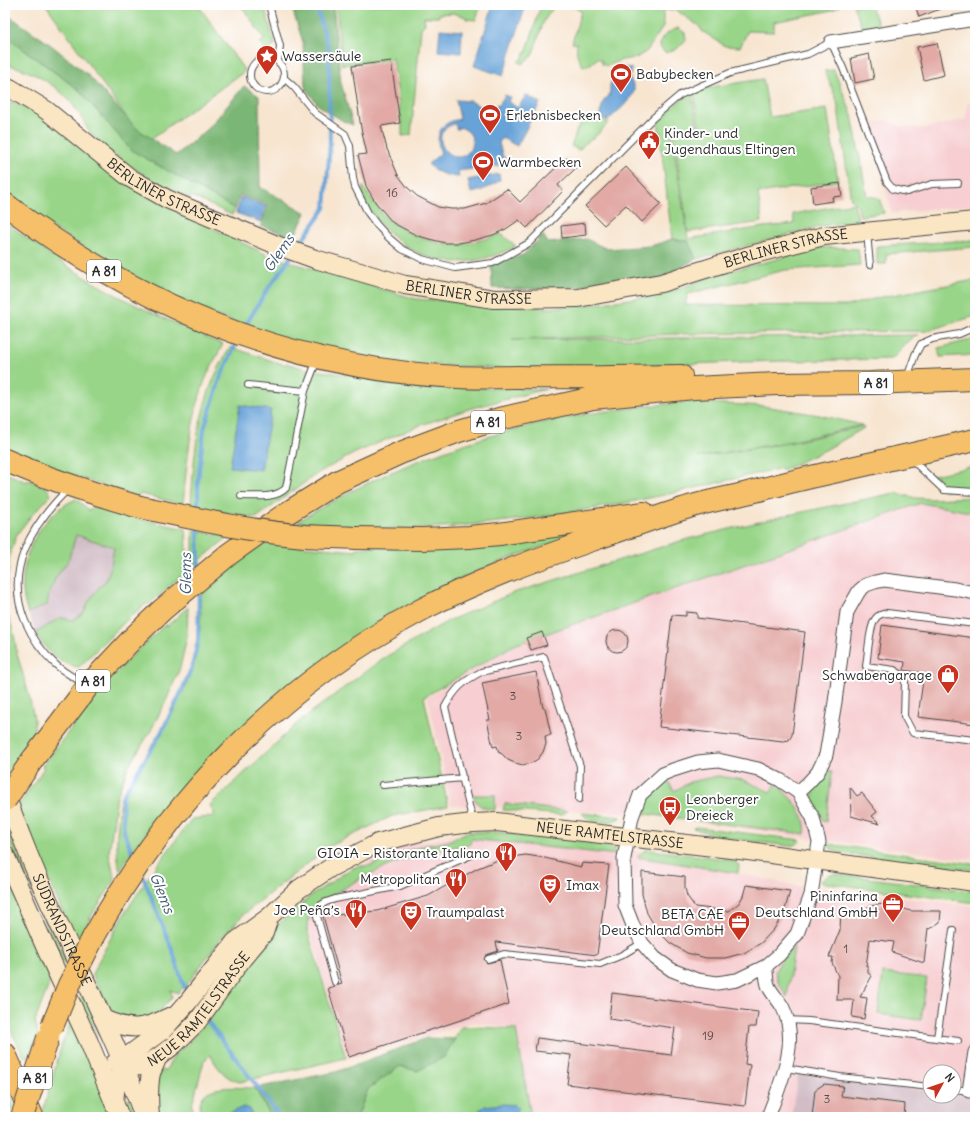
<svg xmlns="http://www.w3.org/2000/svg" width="980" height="1122" font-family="Delius,sans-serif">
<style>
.built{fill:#f7cfd2}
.industrial{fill:#d2bdc6}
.green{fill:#99d589;stroke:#62805a}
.forest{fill:#7ab675;stroke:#527050}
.water{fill:#68a3d8;stroke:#4a6782;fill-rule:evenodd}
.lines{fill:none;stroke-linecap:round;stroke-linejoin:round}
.stream{stroke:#68a3d8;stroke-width:4}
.building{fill:#e2a9a5}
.lane-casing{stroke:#4a4744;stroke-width:8}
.street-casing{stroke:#4a4744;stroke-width:15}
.secondary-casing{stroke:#4a4744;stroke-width:20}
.highway-casing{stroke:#4a4744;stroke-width:24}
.lane{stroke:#fff;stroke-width:6}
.street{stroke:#fff;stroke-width:13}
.secondary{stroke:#fbe6c4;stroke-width:18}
.highway{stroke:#f6c06b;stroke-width:22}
.highway-bridge-casing{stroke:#4a4744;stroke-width:24;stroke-linecap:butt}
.highway-bridge{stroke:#f6c06b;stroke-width:22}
.labels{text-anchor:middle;stroke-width:4;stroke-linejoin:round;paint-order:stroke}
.number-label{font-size:12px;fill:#594a4a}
.shield{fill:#fff;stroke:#6b6b6b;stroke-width:1}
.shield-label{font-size:13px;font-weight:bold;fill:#2b2b2b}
.poi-label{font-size:14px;fill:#2b2b2b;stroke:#fff;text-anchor:start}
.street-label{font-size:14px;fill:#2b2b2b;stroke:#fff}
.water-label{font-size:15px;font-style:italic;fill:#435b70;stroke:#fff}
</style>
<rect width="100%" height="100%" fill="#fff"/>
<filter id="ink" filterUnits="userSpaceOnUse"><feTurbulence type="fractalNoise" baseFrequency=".025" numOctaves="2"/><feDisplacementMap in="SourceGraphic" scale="8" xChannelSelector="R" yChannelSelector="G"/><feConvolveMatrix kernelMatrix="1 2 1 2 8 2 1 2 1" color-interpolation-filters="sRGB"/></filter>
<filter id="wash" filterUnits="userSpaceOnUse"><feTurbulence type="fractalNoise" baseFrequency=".012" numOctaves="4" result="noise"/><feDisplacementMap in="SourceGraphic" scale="16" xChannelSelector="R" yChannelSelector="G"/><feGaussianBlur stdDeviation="0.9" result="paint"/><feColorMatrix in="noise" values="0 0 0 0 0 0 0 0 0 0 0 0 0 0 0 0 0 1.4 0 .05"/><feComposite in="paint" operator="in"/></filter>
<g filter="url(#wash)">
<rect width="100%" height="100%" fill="#f7e5d0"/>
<path class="built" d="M975,101v104l-83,8 -24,-89 19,-4 15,7 24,1 40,-9 1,-16z
M921,503l54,10v347l-161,-21 -169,-25 -194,-9 -23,-108 86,-52z
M477,832l137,14 183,40 178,20v191l-21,-3v-22h-24v19l-132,-17 -7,43h-264l-4,-12 -7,-76 -42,-7 -126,37 -45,-152 40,-31 56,-30z"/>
<path class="industrial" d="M76,535l38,12 -3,19 -5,15 -5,4 -12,16 -5,11 -11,8 -13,-2 -24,15 -8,-20 19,-8 2,-11 7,-17 12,-16z
M798,1074l132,17v5h24v-2l21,3v20h-184z"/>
<path class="green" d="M46,5h152l47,66 -100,72z
M241,5h23l11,40 -9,7 -6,-9 4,-4z
M336,5h145l-5,15 -10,-1v-2l-13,-4 -14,1v3h-15l1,7 -4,4 -10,107 -9,1v-11l-9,-66 -51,6z
M541,5h14l-11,16 -12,35 -10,8 -3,-1v-3h3l2,-7h2z
M569,5h273l-9,5 -59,12v10l-26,-1 -8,16 -15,-1 -23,-15 -3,-5 -23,-16h-13v17l-16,24 -11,7 -14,2 -15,6 -5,-2v-3l-4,-3 -10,8h-5c-6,-8 -7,-13 -6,-23h-5l9,-32z
M853,5h18l8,21 -17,2z
M678,28l7,5 1,7 -9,9 -12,4 -5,-6c0,-12 9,-15 18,-19z
M5,36l74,54 52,60 104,59 -3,6 -39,-18 -4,1c-32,-16 -66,-33 -93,-59 -9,-8 -13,-20 -20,-30 -16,-23 -44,-39 -71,-45z
M834,70l18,45 15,81 12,2 5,15 -24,3 -3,-12 -6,-4 -14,-99 -12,-30z
M763,79l7,38 57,-8 11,72 -80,12 4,29 -74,10 -15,-101h-2l17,108 76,-12 30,-3 -1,-10 61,-11 4,17 -36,6 -126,33 -8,-18 -16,-2 -14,-119 25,-22 9,-2 5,29 -9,3 11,-2 -5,-32 11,-6z
M5,99l26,10 140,99 98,48 147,43 133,9 39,-3 77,-11 50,-19 109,-28 34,2 2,16 -75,5 -97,24 -3,11 162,1 34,-9 94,-17v36l-48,15 -248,3 -167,6 406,-5 -8,5 -18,19 -152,3 -209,8 -148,-8 -63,-11 -106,-36 -78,-34 -131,-84z
M598,118l11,4 -13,14 -10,7 -7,7 -8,-4c10,-22 1,-21 27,-28z
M363,186c19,30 28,42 62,53 9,3 18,6 27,6 16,0 33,-6 49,-11l15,12c-54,28 -104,19 -141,-30 -7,-8 -15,-19 -12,-30z
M5,222c28,21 56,41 86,59 36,21 75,39 113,54v2l19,7c-6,12 -13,24 -18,36 -15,40 -18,82 -22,124l-43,-10 -2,3 -105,-35 1,-3 -29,-12z
M975,240v7l-89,7v10h-9v-18z
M975,339v16l-35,2 -2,-9z
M230,347l55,18 1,-2 20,6 102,14 66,5 72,1 -74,19 -54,18 -63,27 -37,20 -62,45 -65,-12c2,-40 5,-80 19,-118 5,-14 13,-28 20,-41z
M687,402l76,4 56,9 43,10 -69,16 -95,16 96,-15 69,-16 1,2 -37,21 -44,21 -1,-2c-52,11 -104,25 -157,35 -88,16 -178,28 -268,26v-2l-60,-5c84,-52 176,-87 273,-105 39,-7 78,-11 117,-15z
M975,466v26l-31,-2 -15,-14z
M5,473l22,9 1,-2 19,8 4,7 -19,20 -15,19 -7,20 -4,37 1,21 7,22 3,20 12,41 5,24v15l-27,40 -2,-7z
M895,493l21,5 15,1 44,-2v16l-54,-10 -407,142 -90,52 24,109 -56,10 -62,30 -60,47 -27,22 -24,26 -31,42 -10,10 -8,-3 3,7 -11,11 1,2 -10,6 -21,3 -19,-5 -6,-8 -15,-32c13,-25 26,-51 42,-75 18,-28 38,-54 58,-80l23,-3 -5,-11 91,-85 81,-61 66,-38 65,-28 171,-53 104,-25z
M76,499l14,12 5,-7 39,11v3l52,11 2,41 -39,34h-3l-13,10 -54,53c-22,-3 -32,-16 -43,-34l24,-15 13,2 11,-8 5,-11 12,-16 5,-4 5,-15 3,-19 -38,-12 -8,26 -12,16 -7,17 -2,11 -19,8c-16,-42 7,-96 48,-114z
M602,526l-98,34 -31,13 -33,15 -57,32 -160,126 -53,57 -37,47 -8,-20 -2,-33 39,-64 24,-47 8,-24 5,-21 2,-27 -1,-18 29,-25v-2l32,-24 3,-2 92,8v-3z
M193,530l35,7 -35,29z
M188,607l-1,30 -7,31 -14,33 -16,31 -22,35 -11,29 -8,57 6,27 -22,33 -17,31 -58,-137 26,-39 -2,-1 1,-2c24,-31 48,-63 74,-93 15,-17 32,-32 48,-47l2,1z
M829,770l3,2 -6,50h-2l-12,-24 2,-8z
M718,776l26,4 26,12 6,-8c15,14 32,29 29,50l-160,-20 1,-10 7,-11 15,-12 6,10 16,-9z
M473,795h22v15c-12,-1 -18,-4 -22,-15z
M121,797l2,35 8,21 -11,18c-6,-25 -2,-49 1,-74z
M505,803l3,1 59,7 -5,4 -59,-5z
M582,813l39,4c-7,6 -23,6 -32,3 -3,-2 -5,-5 -7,-7z
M6,825l23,56 38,82 -2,3 -60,-133z
M696,827l105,13 -4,4 -8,2 -70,-9 -26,-9z
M467,832h26l109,11 13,6 3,6 -147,-16 -1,6c-50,5 -98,24 -140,52 -5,3 -14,7 -17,12 -4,5 -5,14 -6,20l39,129 -106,24c-15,-3 -22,-14 -30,-27l-6,6 -12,44 2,12h-35c-3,-16 -4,-32 2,-47l4,1 10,-16 8,-8h2l20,-24 62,-88 17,-16 28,-24 37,-25 9,-4h12l16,-8 33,-11 30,-6z
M827,844l148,20v6l-136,-17 -8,-4z
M645,850h6l75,9 9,3 4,3 -1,8 -101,-16z
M5,871l46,108 -16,42 3,13 -10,23 -4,-1 -19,-36z
M837,874l134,17 4,1v11l-155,-21 9,-7z
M794,947l-7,50 -9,-15 -3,-11 8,-13z
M883,973l44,5 -6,42 -43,-6z
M84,992l17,43h-3l-18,-34z
M72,1019l44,98h-75l21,-73z
M461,1027h15l40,2 15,88h-174l11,-28 32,-23 17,5 27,-14z
M5,1088l8,17 -3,12h-5z
M255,1088l16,29h-70c-9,-36 31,-29 54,-29z
M130,1099l6,18h-8l-5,-15z"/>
<path class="forest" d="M291,5h42l8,78 12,42 -10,-4 -25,-16 -13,-18 -2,-45z
M5,13l46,32 38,31 47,52 40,27 32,-26 36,-43 15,10 1,91 46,26 -12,24 -33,-11 7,-21 -28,-10 -5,14 -104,-59 -52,-60 -74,-54z
M543,235l5,8 38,-4 21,10 44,-3 21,-7 16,2 8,18 -37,20 -76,8 -67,2 -24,-1 -1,-23 32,-10z
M427,1038l28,1 -11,18 -27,14 -17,-5 -32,23 -11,28h-86l-16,-29 81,-16z"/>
<path class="water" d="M493,5h33l-23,71 -29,-10z
M440,29l22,2 -1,22 -23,-2z
M625,67l7,2 -3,9c2,3 4,6 5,9 2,10 -18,26 -26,33l-9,-3 5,-17 5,-4 1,-6v-5l2,-5 10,-4z
M505,95l5,2 -2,5 10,6 8,-13 14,8 -23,43 -15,-8 -3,5 4,14 3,2 -4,6 -44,6 1,6c-13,-1 -22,-4 -31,-13l13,-11c-5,-11 -4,-26 9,-31 3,-2 7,-2 10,-3l-4,-19 14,1 13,7 16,-3zM454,124l2,1v4h3v-2c9,2 17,11 12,21 -15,27 -49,-14 -17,-24z
M499,174l1,6c-9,7 -18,11 -29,13l-3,-13z
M241,197l25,9 -5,16 -25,-9z
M240,405l31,5 -10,60 -31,-3z
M502,1104l13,1 3,3 -2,7 -5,2h-30l-3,-6 7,-5z
M243,1107l7,2 3,8h-32z"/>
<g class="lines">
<path class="stream" d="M297,248l28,-40 5,-64 -1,-94 -13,-45
M244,328l21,-35 27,-38
M198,513v-32l6,-52 16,-50 18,-40
M198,526l1,43
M135,859l-11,-27 -2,-35 39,-64 17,-34 14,-32 6,-26 1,-53
M142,874l31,78 10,32 6,10
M205,1018l57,75 17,24"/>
</g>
<g id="blocks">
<path class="building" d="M915,5h33v1l-29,11z
M937,43l7,32 -20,5 -7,-33z
M869,54l5,25 -19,4 -4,-25z
M391,61l9,62 -19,3 6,23 11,26 10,13 9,8 21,11 13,2h14l21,-6 21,-14 13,13 46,-44 10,10 -18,17 5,6 -36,37 -8,-8 -13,9 -13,6 -18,5 -16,3h-14l-27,-7 -25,-13 -17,-20 -10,-17 -8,-31 9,-1 -6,-26 -9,-62z
M626,167l35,37 -19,18 -16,-17 -22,20 -19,-19z
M840,183l2,13 -10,1 1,4 -20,3 -2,-17z
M585,223l1,12 -24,3 -1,-12z
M686,612l11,1v5l108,14 -13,103 -3,5 -6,1 -124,-14 13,-112 14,1z
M882,625l93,13v86l-57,-7 6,-44 -20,-3 1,-8 -27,-4z
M606 641a11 11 0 1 1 22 0a11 11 0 1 1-22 0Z
M542,632l5,13 -16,5 -5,-12z
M536,672l7,36h2l6,27 -6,1 1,8 -3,8 -5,7 -7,4 -8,2 -8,-2 -7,-3 -7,-7h-2l-2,-7 -4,1 -6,-27h3l-8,-37z
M850,787l7,9 5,-3 15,19 -5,4 8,8 -29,-8z
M526,855l19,3 36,9 1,-4 27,2 -12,90 -101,-13 2,9 -12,4 -2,5 3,3 13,-3 9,44 -160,53 -21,-69 14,-4 -19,-68 54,-5 51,-15 50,-28 25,-10z
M642,872l43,5v11l2,8 8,11 34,4 10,-8 4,-7 3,-11 44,6 -6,22 -10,16 -13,14 -17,10 -19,5h-19l-19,-5 -17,-10 -13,-13 -10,-17 -5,-19z
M884,901l26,10h31l-1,11 -11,7 -1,-1 -4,35 -32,-11 2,-10 -24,-3 -4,27h2v7l4,3 -12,21 7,1 -3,21 -12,-2 2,-17h-17l1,-24 -6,-13 1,-6h-4l11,-27 1,-21 21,1 8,-4 13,-2z
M612,993l146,19 -2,15h-7l-4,37 5,1 -5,41 -178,-22 4,-29 -36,-4 2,-13 134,17 4,-27 -66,-9z
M824,1084l19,2 -2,10 64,8 -1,13h-92l3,-27z"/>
</g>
</g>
<g filter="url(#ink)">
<use href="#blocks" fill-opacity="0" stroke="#4a4744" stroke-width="1"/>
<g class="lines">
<g class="lane-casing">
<path id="lane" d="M269,5l11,41 -2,16
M250 75a17 17 0 1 1 34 0a17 17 0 1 1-34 0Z
M284,78l10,9 21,26 30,21 5,12 3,32 2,9 13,26 9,12 12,13 13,11 20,10 33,9 38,-5 36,-20 124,-125 27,-23 50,-22 78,-19 23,-12 12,26 44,114 6,7 14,3 25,-8 26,-1
M867,233l3,32
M907,378l8,-23 6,-11 11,-5 27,-5 16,-7
M248,385l57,6
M911,459l33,31 31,2
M67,490c-36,36 -63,80 -42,131 7,16 17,31 30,43 8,8 20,14 30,20
M241,496c14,0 35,3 45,-8l19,-97 12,-31
M975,624l-88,-11c-5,1 -8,1 -11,5 -7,8 -8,37 -10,48l28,4 8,5 3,7 -1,34 9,17 62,7
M383,785l80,-7
M473,822l-28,-115c10,-18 17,-25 36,-35l63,-15 36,109 -1,33
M488,959l16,-5 96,10 22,-9 20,-12
M335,982l-18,-66v-7l4,-4 5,-3 9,-3 65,-13 71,-31
M787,1020l22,1 149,20
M937,1038l16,-108
M786,1068l54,9 90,10
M954,1089l15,2"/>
</g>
<g class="street-casing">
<path id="street" d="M831,42l144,-23
M718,760l40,9 22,11 18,12 15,26 6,24 -8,53 -14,39 -18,21 -13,11 -29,14 -20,3 -20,-3 -25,-10 -17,-12 -13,-15 -10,-20 -7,-18 -1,-47 8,-41 8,-22 23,-21 10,-4 25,-8z
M798,792l10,-9 10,-11 8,-17 9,-53 12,-90 12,-21 7,-6 9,-3 9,-2 71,9 20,4
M766,966c0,6 0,13 2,19 3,8 11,15 15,23 17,35 -3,76 -15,109
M969,1091l6,-39"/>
</g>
<g class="secondary-casing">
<g id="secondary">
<path id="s1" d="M5,86l5,2 36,22 84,68 37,21 112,47 36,13 90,26 89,14 84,-1 83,-15 86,-27 77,-20 151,-15"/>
<path id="s2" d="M5,791c37,113 99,215 139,326"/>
<path d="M5,855l42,96 42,91 31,75"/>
<path d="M103,1019c28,12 39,11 66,-2"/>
<path id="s3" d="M115,1063l14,4 13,-1 15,-8 18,-14 22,-22 46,-64 21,-25 4,-12"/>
<path id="s4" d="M114,1103l2,-21 13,-27 34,-25 25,-28 47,-60 34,-25 30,-28 31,-21 48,-25 61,-16 34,-4 24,-1 251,29 227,31"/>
<path d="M150,1117c-1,-14 -2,-30 1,-44 2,-5 5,-10 6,-15"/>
</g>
</g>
<g class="highway-casing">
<path id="highway" d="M5,204c133,102 285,165 453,173 20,1 41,0 61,0 54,1 108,0 162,-1
M5,460c42,19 87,33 131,46
M357,538l65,1 47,-2 30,-3 145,-21
M33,759l55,-73 46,-49 28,-27 67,-56 58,-41 50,-31 63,-29 59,-22 40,-12 94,-21 101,-10 83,-4 93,-1 105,-4
M93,938c76,-138 189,-254 328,-328 55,-29 113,-50 171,-70 33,-11 67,-24 100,-34 22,-6 45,-10 67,-16 21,-5 41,-11 61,-15 52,-12 104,-23 155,-35
M5,1054l27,62"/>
</g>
<use href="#lane" class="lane"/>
<use href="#street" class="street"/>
<use href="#secondary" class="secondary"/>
<use href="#highway" class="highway"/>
<g class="highway-bridge-casing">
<path id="highway-bridge" d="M136,506c56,12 112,25 169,30 17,1 34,1 52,2
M5,800l28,-41
M52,1027l17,-42 24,-47
M22,1117l26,-79"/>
</g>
<use href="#highway-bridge" class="highway-bridge"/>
</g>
</g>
<defs>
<g id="sight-pin" transform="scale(1.15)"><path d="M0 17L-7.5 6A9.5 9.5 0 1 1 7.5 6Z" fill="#c8321e" stroke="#fff"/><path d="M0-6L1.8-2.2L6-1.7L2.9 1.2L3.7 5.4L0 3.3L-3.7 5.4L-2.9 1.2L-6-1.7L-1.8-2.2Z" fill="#fff"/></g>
<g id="stadium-pin" transform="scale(1.15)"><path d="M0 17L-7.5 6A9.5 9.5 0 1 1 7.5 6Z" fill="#c8321e" stroke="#fff"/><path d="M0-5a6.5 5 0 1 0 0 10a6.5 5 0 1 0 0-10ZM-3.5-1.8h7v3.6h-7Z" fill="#fff"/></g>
<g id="civic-pin" transform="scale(1.15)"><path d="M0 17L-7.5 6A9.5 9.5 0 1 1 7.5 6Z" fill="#c8321e" stroke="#fff"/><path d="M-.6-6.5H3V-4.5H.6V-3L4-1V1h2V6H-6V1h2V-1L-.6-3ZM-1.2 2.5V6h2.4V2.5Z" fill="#fff"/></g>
<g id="shop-pin" transform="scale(1.15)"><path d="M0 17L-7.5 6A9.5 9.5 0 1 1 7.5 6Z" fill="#c8321e" stroke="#fff"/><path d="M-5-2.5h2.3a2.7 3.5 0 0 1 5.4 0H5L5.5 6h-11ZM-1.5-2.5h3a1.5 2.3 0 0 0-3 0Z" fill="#fff"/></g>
<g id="bus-pin" transform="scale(1.15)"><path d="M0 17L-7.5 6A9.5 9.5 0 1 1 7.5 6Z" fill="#c8321e" stroke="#fff"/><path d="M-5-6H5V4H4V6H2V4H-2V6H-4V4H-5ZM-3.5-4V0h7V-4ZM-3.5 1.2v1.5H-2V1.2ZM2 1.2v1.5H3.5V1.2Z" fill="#fff"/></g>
<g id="restaurant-pin" transform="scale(1.15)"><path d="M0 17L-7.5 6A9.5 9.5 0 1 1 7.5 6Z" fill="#c8321e" stroke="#fff"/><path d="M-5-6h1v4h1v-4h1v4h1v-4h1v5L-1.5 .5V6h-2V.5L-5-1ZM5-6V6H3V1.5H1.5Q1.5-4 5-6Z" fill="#fff"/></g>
<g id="theatre-pin" transform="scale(1.15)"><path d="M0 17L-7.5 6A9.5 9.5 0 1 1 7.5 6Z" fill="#c8321e" stroke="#fff"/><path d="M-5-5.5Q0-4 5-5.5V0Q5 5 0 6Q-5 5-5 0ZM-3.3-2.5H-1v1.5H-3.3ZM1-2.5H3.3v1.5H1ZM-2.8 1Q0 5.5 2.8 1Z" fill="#fff"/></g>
<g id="office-pin" transform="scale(1.15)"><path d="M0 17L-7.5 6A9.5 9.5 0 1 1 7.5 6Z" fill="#c8321e" stroke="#fff"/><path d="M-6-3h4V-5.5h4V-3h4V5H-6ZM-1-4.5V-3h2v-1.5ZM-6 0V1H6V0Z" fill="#fff"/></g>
</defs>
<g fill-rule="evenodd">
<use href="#sight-pin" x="267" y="56"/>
<use href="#stadium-pin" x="621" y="74"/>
<use href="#stadium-pin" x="490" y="115"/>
<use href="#civic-pin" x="649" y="141"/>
<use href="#stadium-pin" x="483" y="162"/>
<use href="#shop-pin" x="948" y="675"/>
<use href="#bus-pin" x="670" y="807"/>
<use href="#restaurant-pin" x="506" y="853"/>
<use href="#restaurant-pin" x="456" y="879"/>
<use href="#theatre-pin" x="550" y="885"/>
<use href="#office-pin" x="893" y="904"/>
<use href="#restaurant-pin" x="356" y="910"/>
<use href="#theatre-pin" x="411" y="912"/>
<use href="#office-pin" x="739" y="922"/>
</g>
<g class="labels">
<g class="number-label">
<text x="392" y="197">16</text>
<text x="513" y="700">3</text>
<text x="519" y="740">3</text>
<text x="846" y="953">1</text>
<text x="708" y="1040">19</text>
<text x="827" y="1103">3</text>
</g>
<g class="shield">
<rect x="87" y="260" width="34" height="22" rx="3"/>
<rect x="859" y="372" width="34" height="22" rx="3"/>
<rect x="471" y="411" width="34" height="22" rx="3"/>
<rect x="76" y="670" width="34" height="22" rx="3"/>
<rect x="18" y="1067" width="34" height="22" rx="3"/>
</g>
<g class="shield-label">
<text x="104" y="276">A 81</text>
<text x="876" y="388">A 81</text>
<text x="488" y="427">A 81</text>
<text x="93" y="686">A 81</text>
<text x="35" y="1083">A 81</text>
</g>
<g class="poi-label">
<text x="282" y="61">Wassersäule</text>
<text x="636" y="79">Babybecken</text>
<text x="506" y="120">Erlebnisbecken</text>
<text x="664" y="138">Kinder- und<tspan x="664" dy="16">Jugendhaus Eltingen</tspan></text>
<text x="498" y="167">Warmbecken</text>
<text x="932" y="680" text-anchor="end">Schwabengarage</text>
<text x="686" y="804">Leonberger<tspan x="686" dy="16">Dreieck</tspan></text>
<text x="490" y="858" text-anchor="end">GIOIA – Ristorante Italiano</text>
<text x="440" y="884" text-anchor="end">Metropolitan</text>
<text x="566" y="890">Imax</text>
<text x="878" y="901" text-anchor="end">Pininfarina<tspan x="878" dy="16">Deutschland GmbH</tspan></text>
<text x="340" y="915" text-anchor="end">Joe Peña’s</text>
<text x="426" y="917">Traumpalast</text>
<text x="724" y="919" text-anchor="end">BETA CAE<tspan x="724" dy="16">Deutschland GmbH</tspan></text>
</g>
<g class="street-label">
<text dy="5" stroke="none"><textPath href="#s1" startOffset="192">BERLINER STRASSE</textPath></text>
<text dy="5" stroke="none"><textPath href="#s1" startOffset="840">BERLINER STRASSE</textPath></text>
<text dy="5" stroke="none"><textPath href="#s1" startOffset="516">BERLINER STRASSE</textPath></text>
<text dy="5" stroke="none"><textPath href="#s4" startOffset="617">NEUE RAMTELSTRASSE</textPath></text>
<text dy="5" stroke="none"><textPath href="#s2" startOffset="150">SÜDRANDSTRASSE</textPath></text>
<text dy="5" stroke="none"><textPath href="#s3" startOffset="109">NEUE RAMTELSTRASSE</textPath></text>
</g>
<g class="water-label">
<text transform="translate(279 253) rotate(-55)" y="5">Glems</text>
<text transform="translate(186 574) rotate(-90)" y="5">Glems</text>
<text transform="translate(162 893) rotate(68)" y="5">Glems</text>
</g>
</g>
<rect width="980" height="1122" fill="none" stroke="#fff" stroke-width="20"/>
<g transform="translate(942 1084) rotate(50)"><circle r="19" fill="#ffffff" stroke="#aaaaaa"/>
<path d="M0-3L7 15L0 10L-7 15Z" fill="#c8321e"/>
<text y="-6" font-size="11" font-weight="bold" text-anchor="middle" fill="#2b2b2b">N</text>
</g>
</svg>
